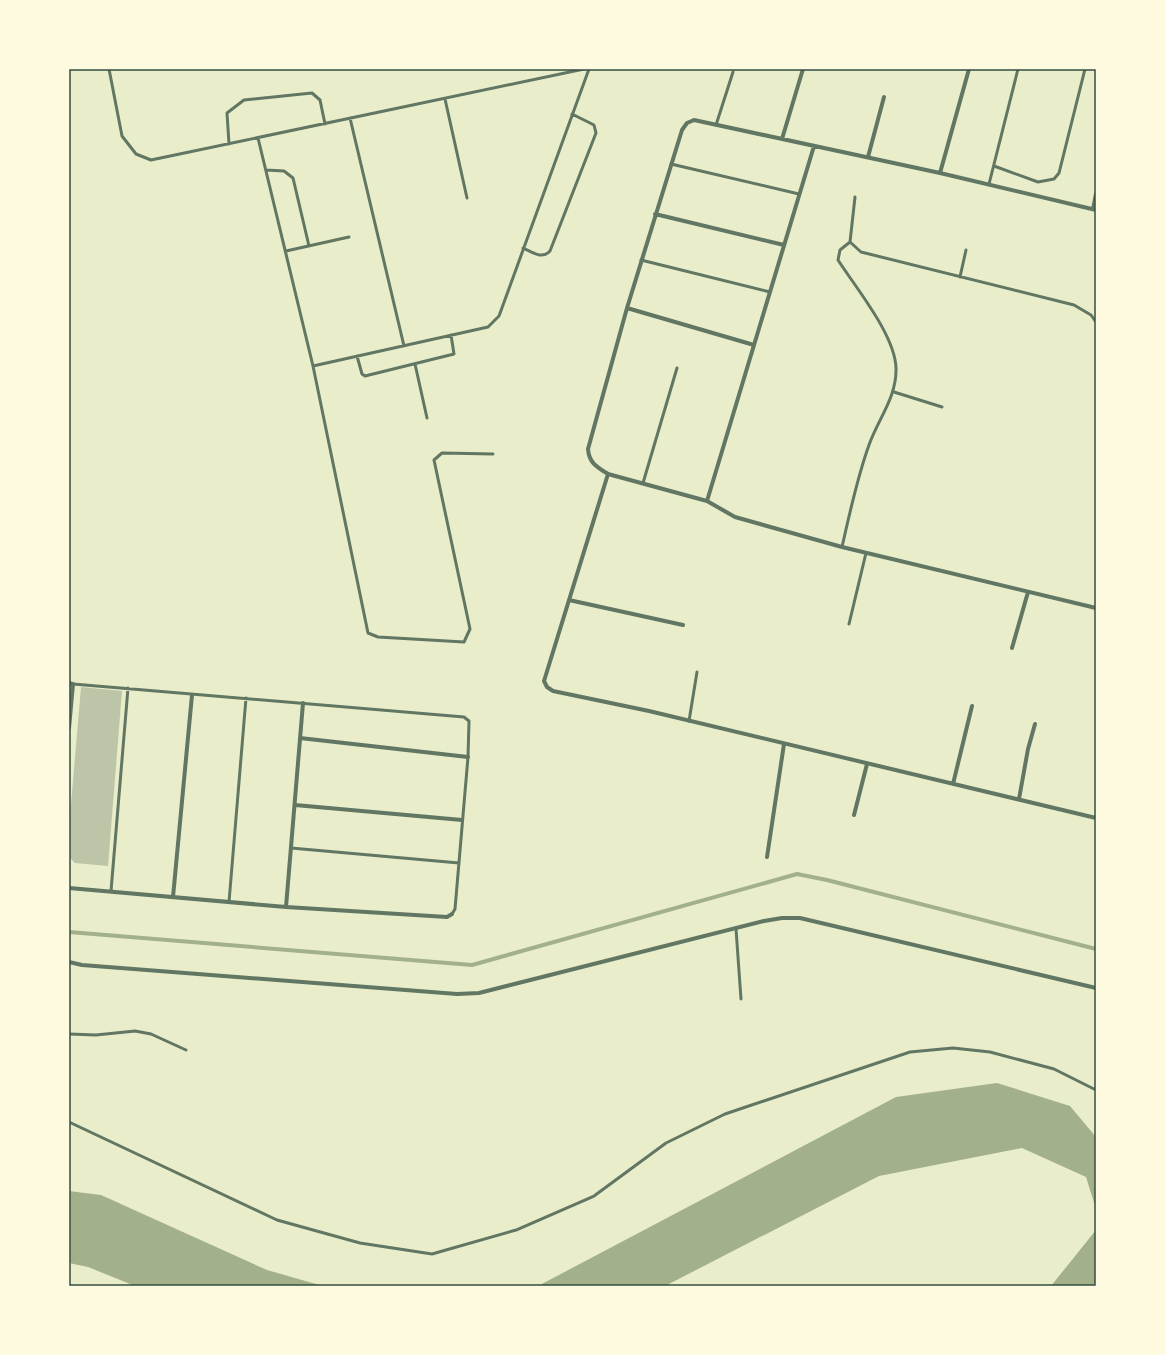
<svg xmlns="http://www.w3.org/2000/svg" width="1165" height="1355" font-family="Barlow,sans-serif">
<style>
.water{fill:#a3b18a}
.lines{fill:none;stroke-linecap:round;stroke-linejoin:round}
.stream{stroke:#a3b18a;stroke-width:4}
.building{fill:#bcc5a7}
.service{stroke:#617663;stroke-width:3}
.minor{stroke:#617663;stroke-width:4}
.neatline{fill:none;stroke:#344e41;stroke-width:1.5}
</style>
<rect width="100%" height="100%" fill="#e9edc9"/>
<path class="water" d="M997,1083l73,23 26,31v72l-10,-32 -64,-29 -143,28 -214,110h-127l358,-189z
M69,1191l32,4 166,75 56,16h-188l-47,-19 -19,-4z
M1096,1230v56h-45z"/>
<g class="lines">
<path class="stream" d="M69,932l403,33 325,-91 30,6 269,69"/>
</g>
<path class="building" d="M81,687l41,4 -14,175 -33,-3 -6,-6v-29z"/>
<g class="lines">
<path class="service" d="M109,69l13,67 14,18 15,6 433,-91
M445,99l22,99
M350,118l54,228
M716,125l17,-53
M258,138l55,228 175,-39 11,-11 90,-247
M229,144l-2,-31 17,-13 68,-7 8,7 5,24
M671,164l128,30
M994,166l44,16 16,-3 5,-6 26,-104
M266,170l18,1 9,7 16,68
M989,184l29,-115
M855,197l-5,45 11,10 213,53 17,10 5,7
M523,248c9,4 19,12 27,3l46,-118 -2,-8 -22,-11
M286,251l63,-14
M641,260l129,32
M960,277l6,-27
M357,356l5,18 3,2 89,-22 -3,-19
M415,364l12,54
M313,366l55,267 10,4 86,5 6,-13 -36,-169 8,-7 51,1
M894,392l48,15
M643,483l34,-115
M842,547c8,-35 15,-69 27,-102 9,-26 28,-48 27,-77 -1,-33 -40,-80 -58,-108l2,-10 10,-8
M849,624l17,-71
M73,684l391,33 5,4 -1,36 -13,152 -3,5
M689,721l8,-49
M291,848l168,15
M111,891l17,-203
M229,902l17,-204
M736,929l5,70
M69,1034l27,1 39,-4 16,3 35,16
M69,1122l208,98 83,23 72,11 84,-24 78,-34 72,-53 59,-29 185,-62 43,-4 37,4 64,17 42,21"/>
<path class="minor" d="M782,139l21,-70
M868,157l16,-60
M940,173l29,-104
M1093,209l3,-15
M1096,210l-156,-37 -246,-53 -7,3 -5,7 -55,178 -39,141c1,14 9,18 20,25l99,27 28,16 107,30 254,61
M655,214l129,31
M627,308l127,37
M608,474l-64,207 3,6 6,4 96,20 447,107
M707,501l107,-355
M569,600l114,25
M1012,648l16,-56
M69,683l4,1 -4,44
M300,738l168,19
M953,784l19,-78
M1019,799l9,-50 7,-25
M295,805l167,15
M854,815l13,-51
M767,857l17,-113
M69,888l217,19 161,10 5,-3
M173,897l19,-202
M286,907l17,-204
M69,962l13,3 375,29 22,-1 285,-72 18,-3h18l296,70"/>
</g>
<rect width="1165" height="1355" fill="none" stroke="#fefae0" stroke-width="140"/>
<rect x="70" y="70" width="1025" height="1215" class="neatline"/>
</svg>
